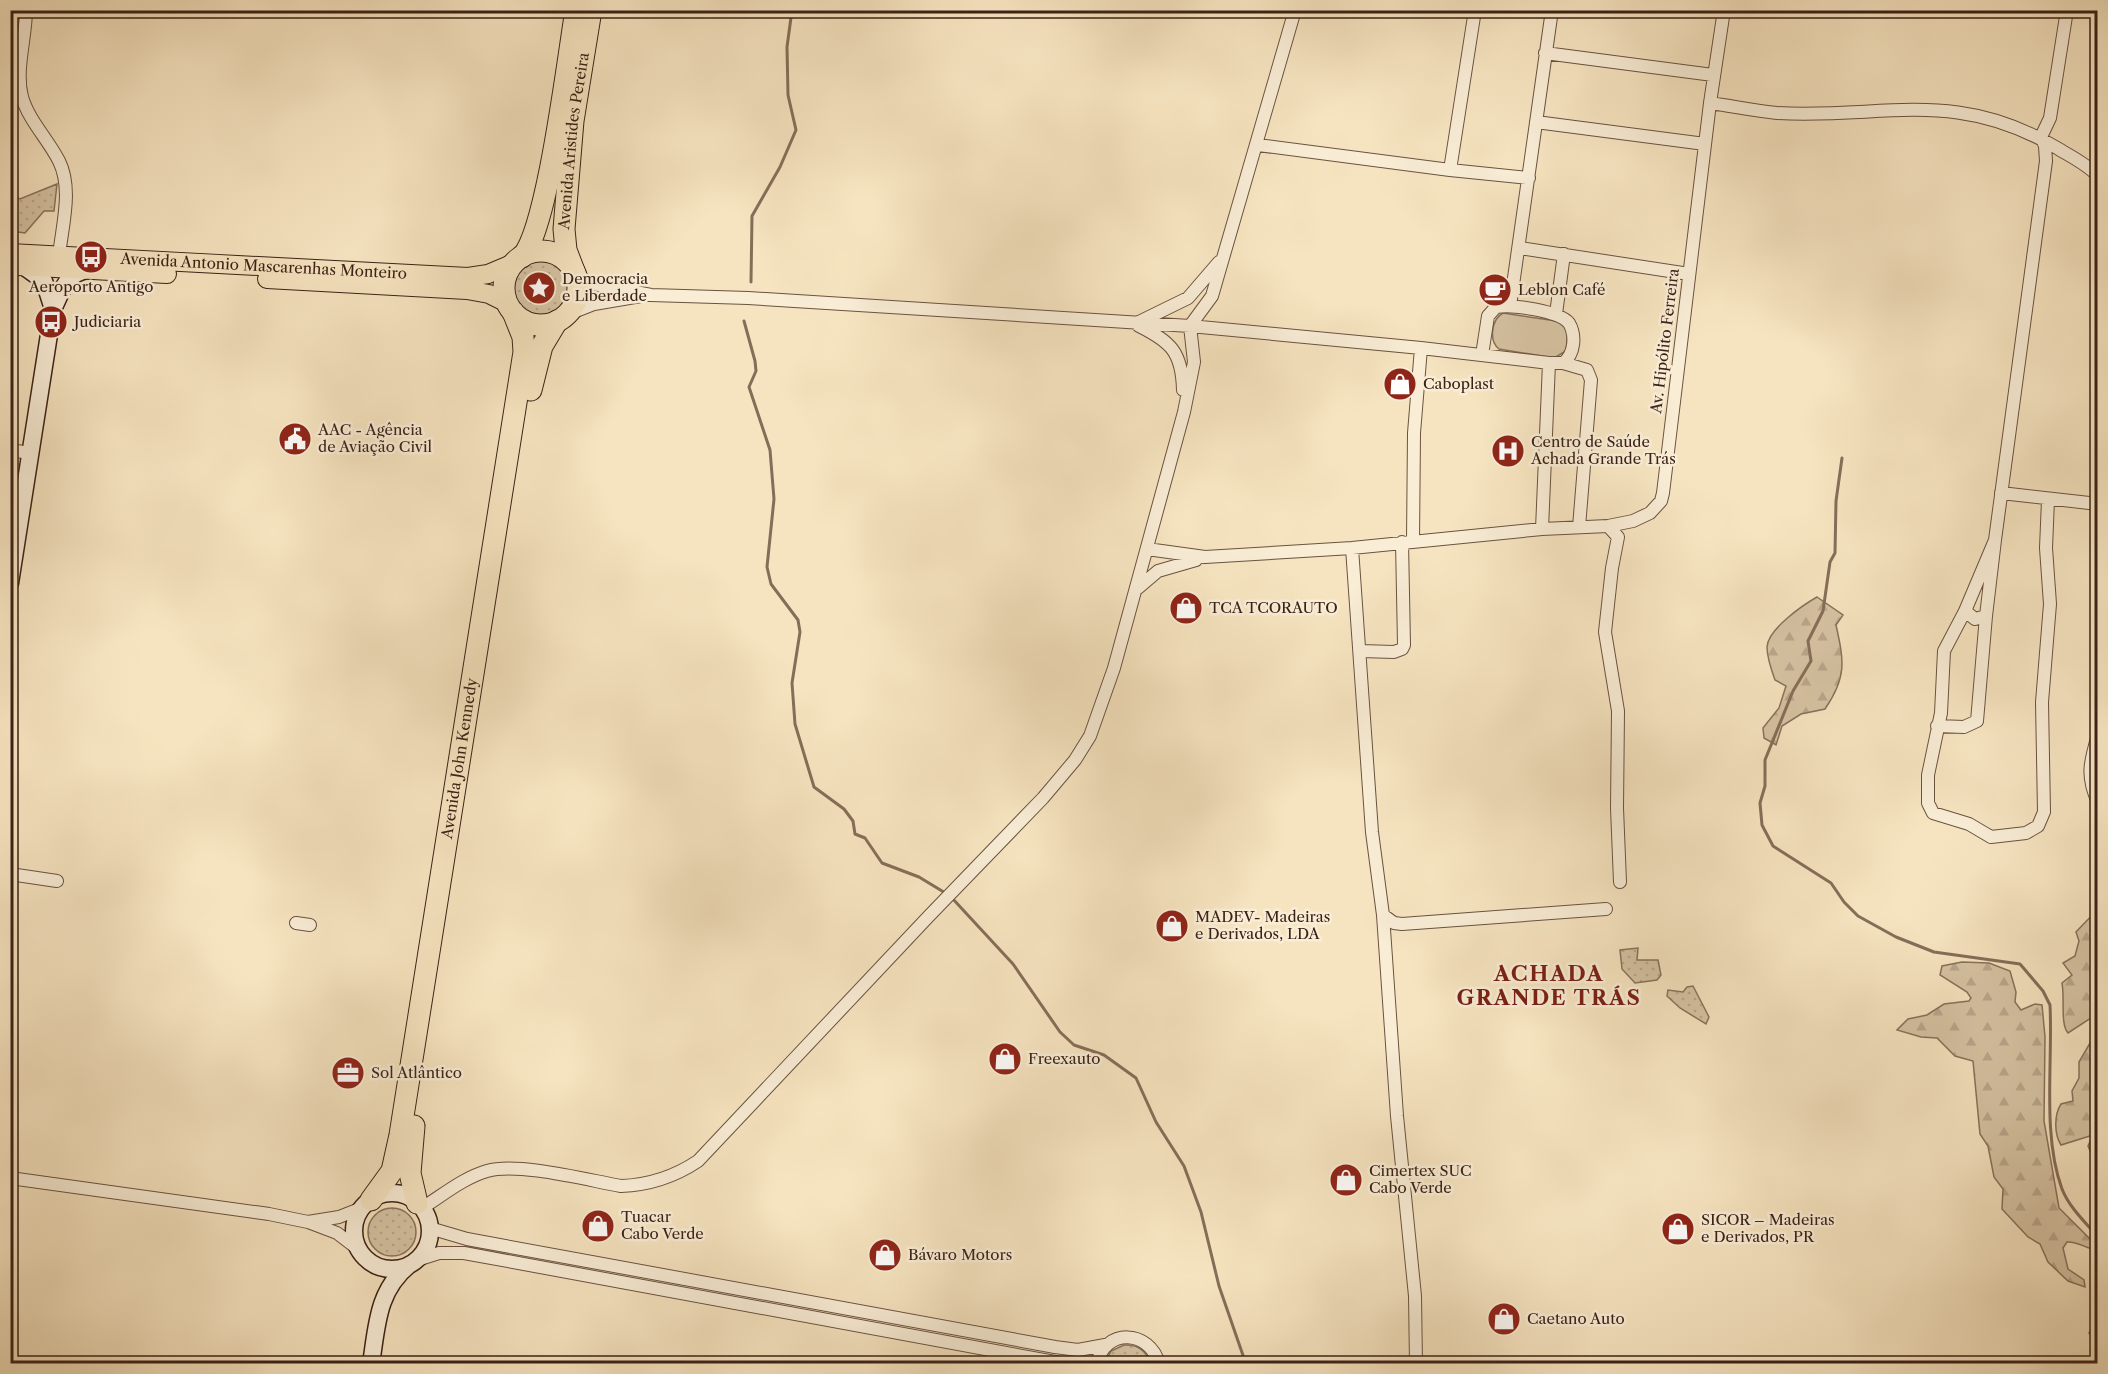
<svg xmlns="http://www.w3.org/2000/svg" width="2108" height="1374" font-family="'Libre Caslon Text',serif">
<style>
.grass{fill:url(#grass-dots);stroke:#88725c;stroke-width:1.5}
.forest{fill:url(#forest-firs);stroke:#88725c;stroke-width:1.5}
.green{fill:#d6c3a3;stroke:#88725c;stroke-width:1.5}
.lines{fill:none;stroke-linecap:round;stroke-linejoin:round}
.stream{stroke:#856e59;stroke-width:3}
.street-casing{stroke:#6a5240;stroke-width:14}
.secondary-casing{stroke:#3b2116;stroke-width:19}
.primary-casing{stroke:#3b2116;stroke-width:20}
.highway-casing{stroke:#3b2116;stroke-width:23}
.street{stroke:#f9edd6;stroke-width:12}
.secondary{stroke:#f9edd6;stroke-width:16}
.primary{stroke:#f6e4c0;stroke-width:18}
.highway{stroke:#f6e4c0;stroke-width:21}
.labels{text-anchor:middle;stroke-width:5;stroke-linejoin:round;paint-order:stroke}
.street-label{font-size:15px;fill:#3b2116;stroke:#f9edd6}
.poi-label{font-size:15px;fill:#3b2116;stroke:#f9edd6;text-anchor:start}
.district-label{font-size:21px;font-weight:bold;letter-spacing:1.5px;fill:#7a1f14;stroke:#f9edd6}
</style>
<defs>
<pattern id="grass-dots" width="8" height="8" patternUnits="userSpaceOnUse" patternTransform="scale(1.5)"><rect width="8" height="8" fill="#d6c3a3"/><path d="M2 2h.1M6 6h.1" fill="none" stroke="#b9a78c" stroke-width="1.8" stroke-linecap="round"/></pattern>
<pattern id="forest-firs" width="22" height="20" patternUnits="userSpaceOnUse" patternTransform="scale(1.5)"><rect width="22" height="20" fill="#d6c3a3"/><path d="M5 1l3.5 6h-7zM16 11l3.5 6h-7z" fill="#b9a78c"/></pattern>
</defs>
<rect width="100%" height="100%" fill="#f6e4c0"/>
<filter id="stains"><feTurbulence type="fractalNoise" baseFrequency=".00333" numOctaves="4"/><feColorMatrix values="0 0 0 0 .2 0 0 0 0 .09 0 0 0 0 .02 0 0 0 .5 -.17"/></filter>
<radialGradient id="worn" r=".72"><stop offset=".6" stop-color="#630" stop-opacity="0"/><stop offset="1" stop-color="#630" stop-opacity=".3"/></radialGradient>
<path class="grass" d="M57,184l-3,27h-10l-19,22 -14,-2v-38l9,6z
M512 288a29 29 0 1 1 58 0a29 29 0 1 1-58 0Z
M1638,948l-1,12h21l3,15 -4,5 -22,3 -13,-14 -2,-19z
M1693,986l16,31 -3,7 -26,-16 -13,-12 1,-6 15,2 4,-5z
M368 1232a24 24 0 1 1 48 0a24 24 0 1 1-48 0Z
M1124,1345c14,-1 22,5 26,18h-45l6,-12z"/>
<path class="forest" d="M1817,597l26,18 -7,10c8,36 11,52 -11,84l-24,5 -19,12 -6,19 -12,-7 -1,-10 16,-20 7,-22 -11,-6c-4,-11 -8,-22 -8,-33 1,-18 36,-42 50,-50z
M2097,910v104l-29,19c-8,-9 -3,-35 -6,-50l10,-8 -9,-12 12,-7 4,-15 -3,-9z
M1962,962l27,1 21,8 6,21 -1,10 6,8 14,-6 7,1 3,32 -1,84 15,87 34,34 4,8c-11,-1 -19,-9 -30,-8l-4,6 5,21 16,11 1,7 -17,-6 -20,-19 -8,-18 -12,-7 -26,-28 1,-20 -9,-12 -6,-31 -8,-12 -7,-73 -18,-5 -18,-18 -16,-1 -24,-7 11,-11 19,-4 17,-11 25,-3 2,-3 -4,-6 -27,-17 2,-9z
M2097,1031l1,126 -5,1 -5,-12 5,-11 -32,10c-7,-11 -7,-30 0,-41l12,-3 -1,-10 7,-13v-16z
M2097,1319v31v-6l-8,-11z"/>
<path class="green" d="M1503,313l60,9 5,10 -2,19 -12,7 -55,-9c-11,-9 -7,-30 4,-36z"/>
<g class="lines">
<path class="stream" d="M751,282l1,-66 28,-49 16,-37 -8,-35 -1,-48 5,-37
M744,321l11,40 1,10 -7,16 21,63 4,49 -7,68 4,17 27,36 2,12 -8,51 3,41 19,63 30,22 9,12 2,13 10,4 17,25 37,14 28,17
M1842,458l-6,43 -1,52 -5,9 -7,49 -15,30 3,20 -18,30 -28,69v26l-5,17 2,22 11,21 58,37 13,19 14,14 38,21 38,15 86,12 23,27 7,14c3,57 -8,130 12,184 7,18 23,33 36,48
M952,898l61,66 47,68 14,13 30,10 32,23 20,44 28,44 17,46 18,74 27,78"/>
<g class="street-casing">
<path id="street" d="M26,10c0,28 -11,60 -4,87 7,24 26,42 37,64 14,28 3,65 0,95
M1475,10l-25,160 79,8
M1545,53l168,22
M1710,103c22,3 45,8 67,10 108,6 177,-26 280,35 13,8 30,16 41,28
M1536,122l169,22
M1258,145l192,25
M1520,248l169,26
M574,271l14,12 63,12 97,3 442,28 231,22
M1510,306l42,-296
M1556,314l8,-60
M566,315l28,-11 47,-8
M1139,322l49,-24 31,-36
M1139,326c32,16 43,26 44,64
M1482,355l6,-39 8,-9c16,-3 63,4 73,16 7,12 6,31 -6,40h-14
M1563,363l24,7 4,10 -12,147
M10,450l20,3
M2001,493l97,11
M1608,526l10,11 -6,31 -7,64 13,79 -1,97 3,74
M1995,540l-9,76 -11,3 -10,-8 30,-71 51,-379 -1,-15 -4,-9 9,-19 17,-108
M1413,541l1,-108 7,-85 128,15 -7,166
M1352,548l20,284 11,83 14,201 18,180 1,68
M1147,549l58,8 147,-9 190,-19 66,-3 25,-5 17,-8 11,-12 2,-8 47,-390 14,-93
M1138,588l20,-17 38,-11
M1965,611l-21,40 -3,62 -13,62v28l5,10 36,11 22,13 35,-4 12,-7 6,-14 -2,-110 8,-98 -4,-56 2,-48
M1361,651l33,1 8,-3 2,-4 -2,-103
M1937,726l27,1 13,-6 9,-105
M2098,735c-8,27 -12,41 0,67
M10,874l47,7
M1383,915l11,8 8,1 204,-15
M296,923l14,2
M10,1178l259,36 39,8
M422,1208c21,-13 41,-30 65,-37 31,-9 100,9 134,15 29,-1 53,-9 77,-25l230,-244 115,-119 32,-38 15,-24 24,-68 70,-256 10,-50 -4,-36 22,-30 83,-286
M427,1217l6,12 34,10 588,108 23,3 27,-5
M358,1249l-21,-16 -29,-11 31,-5 23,-9
M417,1260l22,-7h25l602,111
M1097,1364c7,-36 53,-35 62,0"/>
</g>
<g class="secondary-casing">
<path id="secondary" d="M23,266l21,15 9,28
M10,583l43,-274c10,-19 11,-34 34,-39
M354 1231a38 38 0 1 1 76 0a38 38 0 1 1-76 0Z
M371,1364c6,-38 6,-73 38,-99"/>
</g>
<g class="primary-casing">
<g id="primary">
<path id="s1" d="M10,253l458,24 20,-3 26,-11"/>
<path d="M18,266l149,8"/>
<path d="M267,279l200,11 22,4 18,9"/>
</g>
</g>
<g class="highway-casing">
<g id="highway">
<circle cx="541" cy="288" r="37"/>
<path d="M522,257c26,-29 46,-200 54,-247"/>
<path id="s2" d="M574,271l-8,-21 -2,-21 9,-108 18,-111"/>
<path d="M531,390l11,-44 15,-25"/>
<path d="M414,1126l-4,47 7,30"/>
<path id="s3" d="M371,1200l21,-29 8,-36 124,-783 -1,-15 -10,-25"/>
</g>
</g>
<use href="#street" class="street"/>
<use href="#secondary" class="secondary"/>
<use href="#primary" class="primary"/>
<use href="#highway" class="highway"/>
</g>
<defs>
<g id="bus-disc" transform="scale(1.725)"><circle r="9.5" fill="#8f2418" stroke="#f9edd6"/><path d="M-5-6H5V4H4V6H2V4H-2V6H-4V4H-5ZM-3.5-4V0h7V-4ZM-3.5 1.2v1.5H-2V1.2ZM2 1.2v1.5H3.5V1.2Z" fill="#fff"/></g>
<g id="sight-disc" transform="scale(1.725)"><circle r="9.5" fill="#8f2418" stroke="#f9edd6"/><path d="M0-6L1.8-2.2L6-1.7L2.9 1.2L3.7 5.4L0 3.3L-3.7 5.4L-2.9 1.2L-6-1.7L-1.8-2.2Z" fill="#fff"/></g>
<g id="cafe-disc" transform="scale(1.725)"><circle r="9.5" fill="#8f2418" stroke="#f9edd6"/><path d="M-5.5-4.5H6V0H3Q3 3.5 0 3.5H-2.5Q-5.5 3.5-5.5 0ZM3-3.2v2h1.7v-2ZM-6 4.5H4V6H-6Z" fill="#fff"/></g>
<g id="shop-disc" transform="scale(1.725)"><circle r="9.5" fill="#8f2418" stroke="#f9edd6"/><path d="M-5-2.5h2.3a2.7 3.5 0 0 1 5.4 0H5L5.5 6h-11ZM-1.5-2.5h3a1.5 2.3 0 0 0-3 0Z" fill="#fff"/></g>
<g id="civic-disc" transform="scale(1.725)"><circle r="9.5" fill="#8f2418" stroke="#f9edd6"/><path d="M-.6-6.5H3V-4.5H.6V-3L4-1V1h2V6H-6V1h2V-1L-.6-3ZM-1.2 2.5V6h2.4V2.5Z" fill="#fff"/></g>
<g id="hospital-disc" transform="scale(1.725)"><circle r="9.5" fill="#8f2418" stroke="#f9edd6"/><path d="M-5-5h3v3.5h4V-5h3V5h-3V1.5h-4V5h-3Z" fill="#fff"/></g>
<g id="office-disc" transform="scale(1.725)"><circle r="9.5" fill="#8f2418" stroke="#f9edd6"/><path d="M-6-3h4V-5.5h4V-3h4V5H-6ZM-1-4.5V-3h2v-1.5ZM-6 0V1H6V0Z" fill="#fff"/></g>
</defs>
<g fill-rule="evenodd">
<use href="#bus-disc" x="91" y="257"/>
<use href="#sight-disc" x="539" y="288"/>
<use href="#cafe-disc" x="1495" y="290"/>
<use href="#bus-disc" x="51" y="322"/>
<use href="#shop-disc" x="1400" y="384"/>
<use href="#civic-disc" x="295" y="439"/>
<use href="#hospital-disc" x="1508" y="451"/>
<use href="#shop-disc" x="1186" y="608"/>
<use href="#shop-disc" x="1172" y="926"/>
<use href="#shop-disc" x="1005" y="1059"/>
<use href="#office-disc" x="348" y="1073"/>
<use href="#shop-disc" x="1346" y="1180"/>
<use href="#shop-disc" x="598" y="1226"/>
<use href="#shop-disc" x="1678" y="1229"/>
<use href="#shop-disc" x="885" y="1255"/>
<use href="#shop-disc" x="1504" y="1319"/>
</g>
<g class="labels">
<g class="street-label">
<text dy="5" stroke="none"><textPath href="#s2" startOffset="132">Avenida Aristides Pereira</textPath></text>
<text dy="5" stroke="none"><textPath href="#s1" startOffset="254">Avenida Antonio Mascarenhas Monteiro</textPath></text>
<text transform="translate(1665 341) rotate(-83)" y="5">Av. Hipólito Ferreira</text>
<text dy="5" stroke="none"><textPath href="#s3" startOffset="454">Avenida John Kennedy</textPath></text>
</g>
<g class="poi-label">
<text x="562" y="284">Democracia<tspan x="562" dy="17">e Liberdade</tspan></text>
<text x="91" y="292" text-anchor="middle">Aeroporto Antigo</text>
<text x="1518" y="295">Leblon Café</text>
<text x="74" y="327">Judiciaria</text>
<text x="1423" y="389">Caboplast</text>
<text x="318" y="435">AAC - Agência<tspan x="318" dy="17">de Aviação Civil</tspan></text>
<text x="1531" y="447">Centro de Saúde<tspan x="1531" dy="17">Achada Grande Trás</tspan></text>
<text x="1209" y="613">TCA TCORAUTO</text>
<text x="1195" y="922">MADEV- Madeiras<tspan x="1195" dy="17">e Derivados, LDA</tspan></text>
<text x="1028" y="1064">Freexauto</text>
<text x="371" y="1078">Sol Atlântico</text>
<text x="1369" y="1176">Cimertex SUC<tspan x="1369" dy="17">Cabo Verde</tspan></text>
<text x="621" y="1222">Tuacar<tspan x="621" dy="17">Cabo Verde</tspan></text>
<text x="1701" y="1225">SICOR – Madeiras<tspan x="1701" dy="17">e Derivados, PR</tspan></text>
<text x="908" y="1260">Bávaro Motors</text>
<text x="1527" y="1324">Caetano Auto</text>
</g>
<g class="district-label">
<text x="1549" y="981">ACHADA<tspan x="1549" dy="24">GRANDE TRÁS</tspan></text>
</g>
</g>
<rect width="2108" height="1374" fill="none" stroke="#f6e4c0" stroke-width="36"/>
<rect x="12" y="12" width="2084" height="1350" fill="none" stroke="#3b2116" stroke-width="3"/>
<rect x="18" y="18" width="2072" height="1338" fill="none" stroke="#3b2116" stroke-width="1.5"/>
<rect width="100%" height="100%" filter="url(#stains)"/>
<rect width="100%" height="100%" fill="url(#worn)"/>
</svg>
